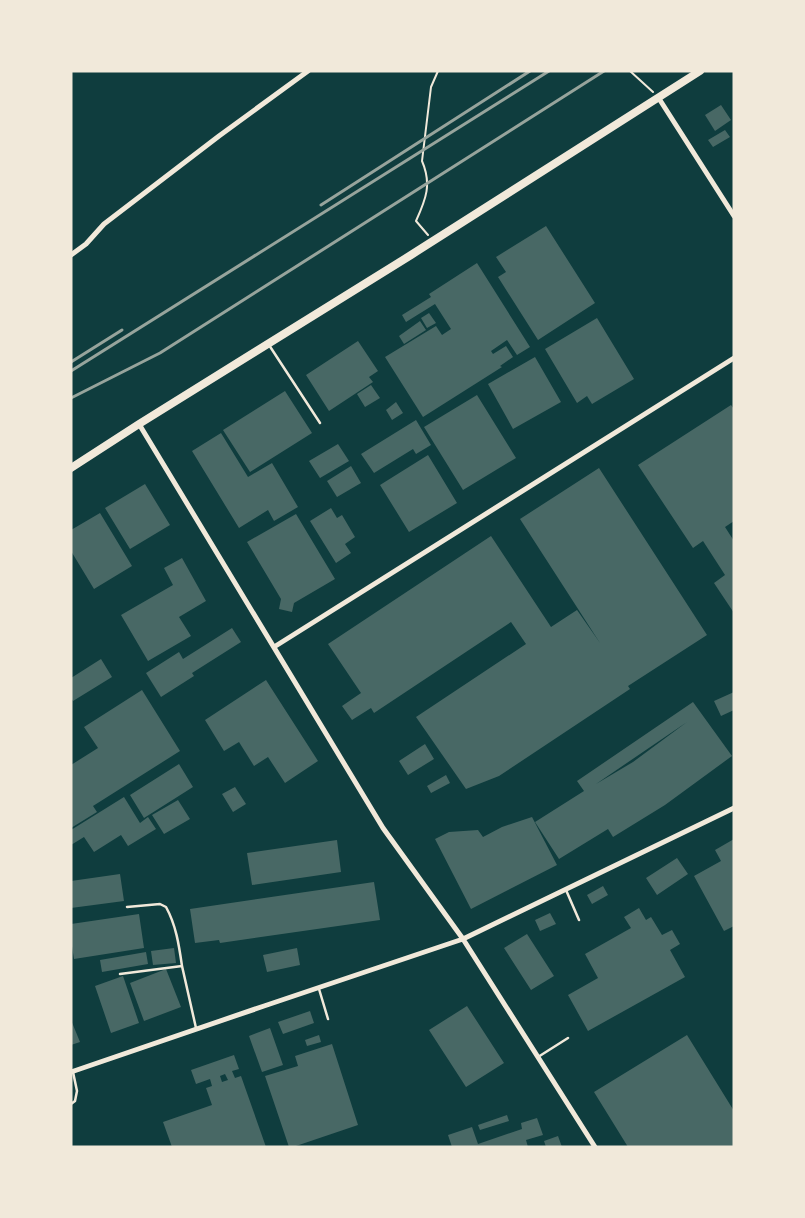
<svg xmlns="http://www.w3.org/2000/svg" width="805" height="1218" font-family="'Asap Condensed',sans-serif">
<style>
.building{fill:#486865;fill-rule:evenodd}
.lines{fill:none;stroke-linecap:round;stroke-linejoin:round}
.path{stroke:#f1e9da;stroke-width:2}
.service{stroke:#f1e9da;stroke-width:2.5}
.minor{stroke:#f1e9da;stroke-width:5}
.secondary{stroke:#f1e9da;stroke-width:8}
.rail{stroke:#97a49c;stroke-width:3}
</style>
<rect width="100%" height="100%" fill="#0f3d3e"/>
<path class="building" d="M721,105l10,15 -16,11 -10,-16z
M725,130l5,7 -17,10 -5,-7z
M546,226l49,77 -57,37 -40,-63 8,-5 -10,-15z
M477,263l53,84 -13,8 -10,-15 -16,11 2,3 13,-8 7,11 -13,9 2,1 -79,50 -38,-60 51,-31 6,9 9,-6 -16,-25 -29,18 -4,-7 29,-18 -2,-3z
M429,313l7,10 -9,5 -6,-10z
M597,318l37,61 -42,25 -5,-8 -10,7 -32,-54z
M420,321l6,9 -22,14 -5,-8z
M358,341l20,30 -9,6 4,5 -44,29 -23,-36z
M535,357l26,45 -48,27 -25,-45z
M371,385l9,13 -15,9 -8,-13z
M285,391l27,42 -62,39 -27,-42z
M477,395l39,63 -53,32 -39,-63z
M396,402l7,11 -11,7 -6,-10z
M731,405l3,4v112l-9,6 9,14v72l-20,-30 11,-8 -22,-34 -10,7 -55,-83z
M416,420l15,25 -15,9 -3,-5 -39,24 -13,-19z
M221,433l27,44 24,-14 26,44 -24,14 -6,-11 -29,18 -47,-77z
M338,444l11,17 -29,17 -11,-17z
M428,455l29,48 -48,29 -29,-47z
M351,466l10,17 -24,14 -10,-16z
M599,468l108,167 -79,51 2,3 -131,87 -33,13 -50,-72 110,-73 -15,-22 -137,91 -3,-5 -19,12 -10,-14 19,-13 -33,-49 163,-108 60,91 26,-17 23,33 -80,-124z
M145,484l25,41 -40,24 -25,-41z
M331,508l6,10 5,-3 13,22 -10,7 6,9 -15,10 -26,-42z
M100,513l32,53 -38,23 -23,-38v-21z
M296,514l39,65 -41,24 -2,9 -13,-3 2,-10 -34,-57z
M182,558l24,43 -27,16 12,19 -43,25 -27,-46 52,-30 -9,-17z
M232,628l9,14 -49,31 2,3 -33,21 -15,-24 33,-21 4,7z
M101,659l11,18 -39,24 -2,-3v-20z
M266,680l52,81 -33,22 -17,-26 -14,9 -15,-24 -15,9 -19,-31z
M142,690l38,61 -87,55 4,6 -26,16v-63l27,-17 -14,-21z
M734,692v18l-13,6 -7,-15z
M693,702l39,54 -67,49 -52,32 -5,-8 -49,30 -24,-37 49,-31 -7,-10zM687,722l-54,40 -37,22z
M425,744l9,15 -26,16 -9,-14z
M179,764l14,23 -49,31 -14,-23z
M446,775l4,8 -19,10 -4,-7z
M235,787l11,17 -13,8 -11,-18z
M124,797l16,26 8,-6 8,12 -28,17 -7,-11 -27,17 -10,-15 -13,8v-15z
M178,800l12,19 -26,15 -12,-19z
M532,817l25,48 -86,44 -36,-70 14,-7 29,-2 5,7 19,-10z
M734,839v87l-10,5 -30,-55 27,-15 -6,-11z
M337,840l4,32 -89,13 -5,-32z
M677,858l11,16 -31,21 -11,-17z
M120,874l4,27 -53,7v-27z
M374,882l6,38 -160,23 -1,-3 -24,3 -5,-34z
M603,886l5,9 -16,9 -5,-9z
M639,908l7,12 5,-3 11,18 10,-5 8,14 -10,6 15,27 -97,54 -20,-36 30,-17 -13,-24 46,-26 -7,-11z
M550,913l6,11 -16,7 -5,-11z
M139,914l5,34 -70,11 -3,-19v-16z
M527,934l27,42 -23,14 -27,-42z
M174,948l2,15 -23,2 -2,-14z
M297,948l3,17 -33,7 -4,-17z
M146,952l2,12 -46,8 -2,-12z
M166,969l15,38 -37,14 -14,-38z
M123,976l16,47 -28,10 -16,-47z
M467,1006l37,57 -38,24 -37,-57z
M310,1011l4,12 -31,11 -5,-12z
M71,1020l9,22 -9,3z
M270,1028l13,37 -21,7 -13,-36z
M319,1035l2,7 -14,4 -2,-6z
M687,1035l47,76v36h-106l-34,-55z
M332,1044l26,81 -65,22h-4l-24,-71 33,-10 -3,-10z
M234,1055l5,14 -7,2 3,7 6,-2 25,71h-94l-9,-25 49,-17 -6,-17 6,-2 -2,-7 -14,5 -5,-14zM225,1074l3,6 -6,2 -2,-6z
M507,1115l2,6 -29,9 -2,-5z
M537,1118l6,17 -17,5 2,7h-76l-4,-12 24,-8 6,17 44,-15 -1,-6z
M558,1136l4,11h-16l-2,-6z"/>
<g class="lines">
<path class="path" d="M630,71l23,21
M428,235l-12,-14c10,-22 16,-37 6,-60l9,-74 7,-16"/>
<path class="service" d="M269,345l51,78
M566,890l13,30
M127,907l33,-3 6,3c10,18 13,38 16,59
M120,974l62,-8 14,62
M319,989l9,30
M538,1057l30,-19
M71,1104l4,-3 2,-10 -4,-19"/>
<path class="minor" d="M658,97l76,119
M71,255l15,-11 18,-20 115,-88 89,-65
M139,424l244,404 80,111 132,208
M274,647l460,-289
M71,1072l193,-66 199,-67 271,-131"/>
<path class="secondary" d="M71,468l68,-44 272,-169 289,-184"/>
<path class="rail" d="M321,205l209,-134
M71,362l51,-32
M71,371l478,-300
M71,398l89,-45 444,-282"/>
</g>
<rect width="805" height="1218" fill="none" stroke="#f1e9da" stroke-width="145"/>
</svg>
